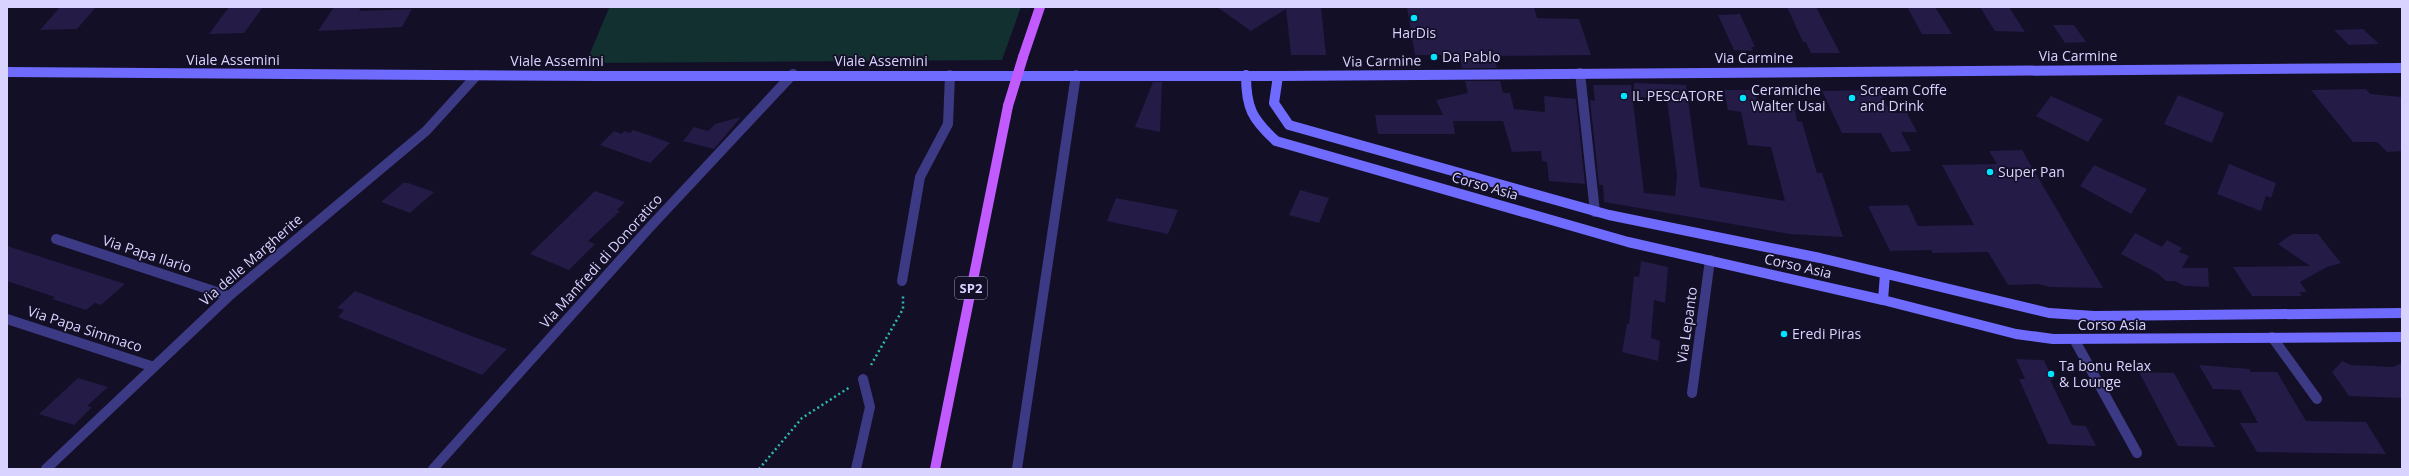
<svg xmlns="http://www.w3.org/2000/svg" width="2409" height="476" font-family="'Open Sans',sans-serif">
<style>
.green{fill:#12302f}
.building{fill:#241b47}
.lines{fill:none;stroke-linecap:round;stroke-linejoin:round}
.path{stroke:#2fb8b0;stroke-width:2.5;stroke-dasharray:2 3;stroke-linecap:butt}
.street{stroke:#3d3a85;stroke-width:10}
.secondary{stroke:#6f6bff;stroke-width:10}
.primary{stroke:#c25bff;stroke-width:10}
.primary-bridge{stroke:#c25bff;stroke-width:10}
.poi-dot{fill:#00e5ff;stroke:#130f26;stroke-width:1.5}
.labels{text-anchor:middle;stroke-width:3.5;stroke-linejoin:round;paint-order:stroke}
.shield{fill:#130f26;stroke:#9e99be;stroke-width:1}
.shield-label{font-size:13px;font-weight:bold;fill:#d9d4ff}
.poi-label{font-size:14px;fill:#d9d4ff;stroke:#130f26;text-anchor:start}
.street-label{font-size:14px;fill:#d9d4ff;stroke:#130f26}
</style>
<rect width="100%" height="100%" fill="#130f26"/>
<path class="green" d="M1021,7l-19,53 -416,3 23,-55z"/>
<path class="building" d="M60,7h36l-19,22 -37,1z
M229,7h34l-19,26 -35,1z
M334,7h27l-2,4 53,-2 -10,18 -84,4z
M1217,7h104l5,48h-35l-5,-46 -35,22z
M1407,7h127l3,11 42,1 12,36 -97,1 3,12h-35l-3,-13h-44z
M1787,7h29l24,46h-29l-5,-11h-3z
M1907,7h28l17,27h-30z
M1980,7h29l16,25 -30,-1z
M1740,14l15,33h-4l2,4 -19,-1 -16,-35z
M2053,25h21l12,17 -21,1z
M2363,29l16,15 -30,1 -15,-15z
M1465,81h35l3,12h7l4,16 31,3 -1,-16 32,3 9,85 -36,-3 -2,-19 -5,-1 -1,-10 -29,1 -9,-31h-50l2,13h-77l-3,-19h68l-7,-15 32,-7z
M1153,82h9l-2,50 -25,-5z
M1634,83l52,2 14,102 85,14 -14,-54 -23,-2 -7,-33 -13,-2 -4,-20h31l3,17 37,3 2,11 5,1 15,51h5l21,64 -53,-3 -186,-32 -1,-17h-4l-9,-85 5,1 -2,-16h38l13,108 31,3 2,-21 -10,-75 -34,-4z
M2366,89l4,5 32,3v54l-15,1 -10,-10h-24l-42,-52z
M1879,90l12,23h16l10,19h-16l10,19 -20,1 -10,-19h-39l-20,-42z
M2178,95l46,18 -12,30 -48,-19z
M2051,96l52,23 -15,23 -52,-26z
M741,117l-27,32 -31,-8 11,-14 14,4 7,-7z
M633,130l24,8 13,5 -20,20 -50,-18 14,-14 8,3 2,-3 6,2z
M2022,150l81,138 -54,-1 -10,-3 -31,1 -20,-33 -55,1 -2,-3 -41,1 -22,-45 40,-1 10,21 56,-1 -32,-60 55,-1 -8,-13z
M2229,164l47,19 -5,15 -5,-2 -5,15 -44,-17z
M2094,165l53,24 -16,25 -51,-28z
M403,183h5l26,9 -24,21 -29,-11z
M1300,190l29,8 -10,25 -30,-8z
M595,191l30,11 -8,8 3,1 -32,30 7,3 -26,26 -39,-16z
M1116,198l62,12 -10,24 -61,-13z
M2135,233l27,14 5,-7 15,8 -3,4 10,4 -7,12h26l1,19 -25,-1 -9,-5h-9l-9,-8 -36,-19z
M2292,234h26l23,29 -14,4 -27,15 7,10h-8l3,4h-50l-19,-29 77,-1 -32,-22z
M7,246l78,25 40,13 -24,21 -6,-2 -9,7 -34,-11 3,-2 -48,-16z
M1641,261l27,6 -3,36 -11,-3 -3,38 9,3 -2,20 -36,-9 5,-28h2l5,-48 5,1z
M355,291l114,44 38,14 -25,26 -144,-58 6,-7 -7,-2z
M2016,359l28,1 9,20h-3l22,45 14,1 10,20 -48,-2 -29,-65h6z
M2342,361l9,4 42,2 9,-4v35l-53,-2 -17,-24z
M2199,365l50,4 2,3h26l29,49 60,1 20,32 -129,-2 -17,-29h18l-18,-33 -27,-1z
M2139,372l35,1 41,74 -37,-1z
M78,378l30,9 -21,19 5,1 -18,18 -35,-11z"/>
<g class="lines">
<path class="path" d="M871,365l32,-56v-14
M759,469l43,-51 48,-31"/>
<path class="street" d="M1580,73l15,139
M56,239l173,57
M902,281l18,-104 28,-53 2,-49
M7,319l147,48
M2272,337l45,62
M2074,339l63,114
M1692,393l18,-133
M46,469l183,-173 197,-165 51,-56
M433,469l217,-242 143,-153
M856,469l14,-62 -7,-28
M1017,469l59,-394"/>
<path class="secondary" d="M7,72l590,4h681l1124,-8
M1246,75c0,33 6,44 30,66l352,101 255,58 133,34 37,5 349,-2
M1278,76l-4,27 15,22 320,90 211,43 229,55 45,3 308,-3
M1883,300l2,-26"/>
<path class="primary" d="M1023,57l17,-50
M935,469l73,-363"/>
<path class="primary-bridge" d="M1008,106l15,-49"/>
</g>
<g class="poi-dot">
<circle cx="1414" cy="18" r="4"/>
<circle cx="1434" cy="57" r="4"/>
<circle cx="1624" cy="96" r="4"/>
<circle cx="1743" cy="98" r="4"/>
<circle cx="1852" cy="98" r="4"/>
<circle cx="1990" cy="172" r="4"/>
<circle cx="1784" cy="334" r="4"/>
<circle cx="2051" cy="374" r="4"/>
</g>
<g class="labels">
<rect class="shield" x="955" y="277" width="32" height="22" rx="3"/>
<g class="shield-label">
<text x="971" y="293">SP2</text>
</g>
<g class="poi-label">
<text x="1414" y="38" text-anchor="middle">HarDis</text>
<text x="1442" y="62">Da Pablo</text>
<text x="1751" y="95">Ceramiche<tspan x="1751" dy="16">Walter Usai</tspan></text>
<text x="1860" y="95">Scream Coffe<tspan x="1860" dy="16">and Drink</tspan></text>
<text x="1632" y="101">IL PESCATORE</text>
<text x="1998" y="177">Super Pan</text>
<text x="1792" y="339">Eredi Piras</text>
<text x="2059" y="371">Ta bonu Relax<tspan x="2059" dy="16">&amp; Lounge</tspan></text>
</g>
<g class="street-label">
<text x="2078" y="61">Via Carmine</text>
<text x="1754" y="63">Via Carmine</text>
<text x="233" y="65">Viale Assemini</text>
<text x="557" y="66">Viale Assemini</text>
<text x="881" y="66">Viale Assemini</text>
<text transform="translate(1382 61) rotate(-1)" y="5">Via Carmine</text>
<text transform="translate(1485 186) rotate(16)" y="5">Corso Asia</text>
<text transform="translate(147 254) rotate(18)" y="5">Via Papa Ilario</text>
<text transform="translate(251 260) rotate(-41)" y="5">Via delle Margherite</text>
<text transform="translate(601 261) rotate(-48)" y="5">Via Manfredi di Donoratico</text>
<text transform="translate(1798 266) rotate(13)" y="5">Corso Asia</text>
<text transform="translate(1687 325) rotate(-82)" y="5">Via Lepanto</text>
<text x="2112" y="330">Corso Asia</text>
<text transform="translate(85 329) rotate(18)" y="5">Via Papa Simmaco</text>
</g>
</g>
<rect width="2409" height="476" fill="none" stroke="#d9d4ff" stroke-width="16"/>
</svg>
